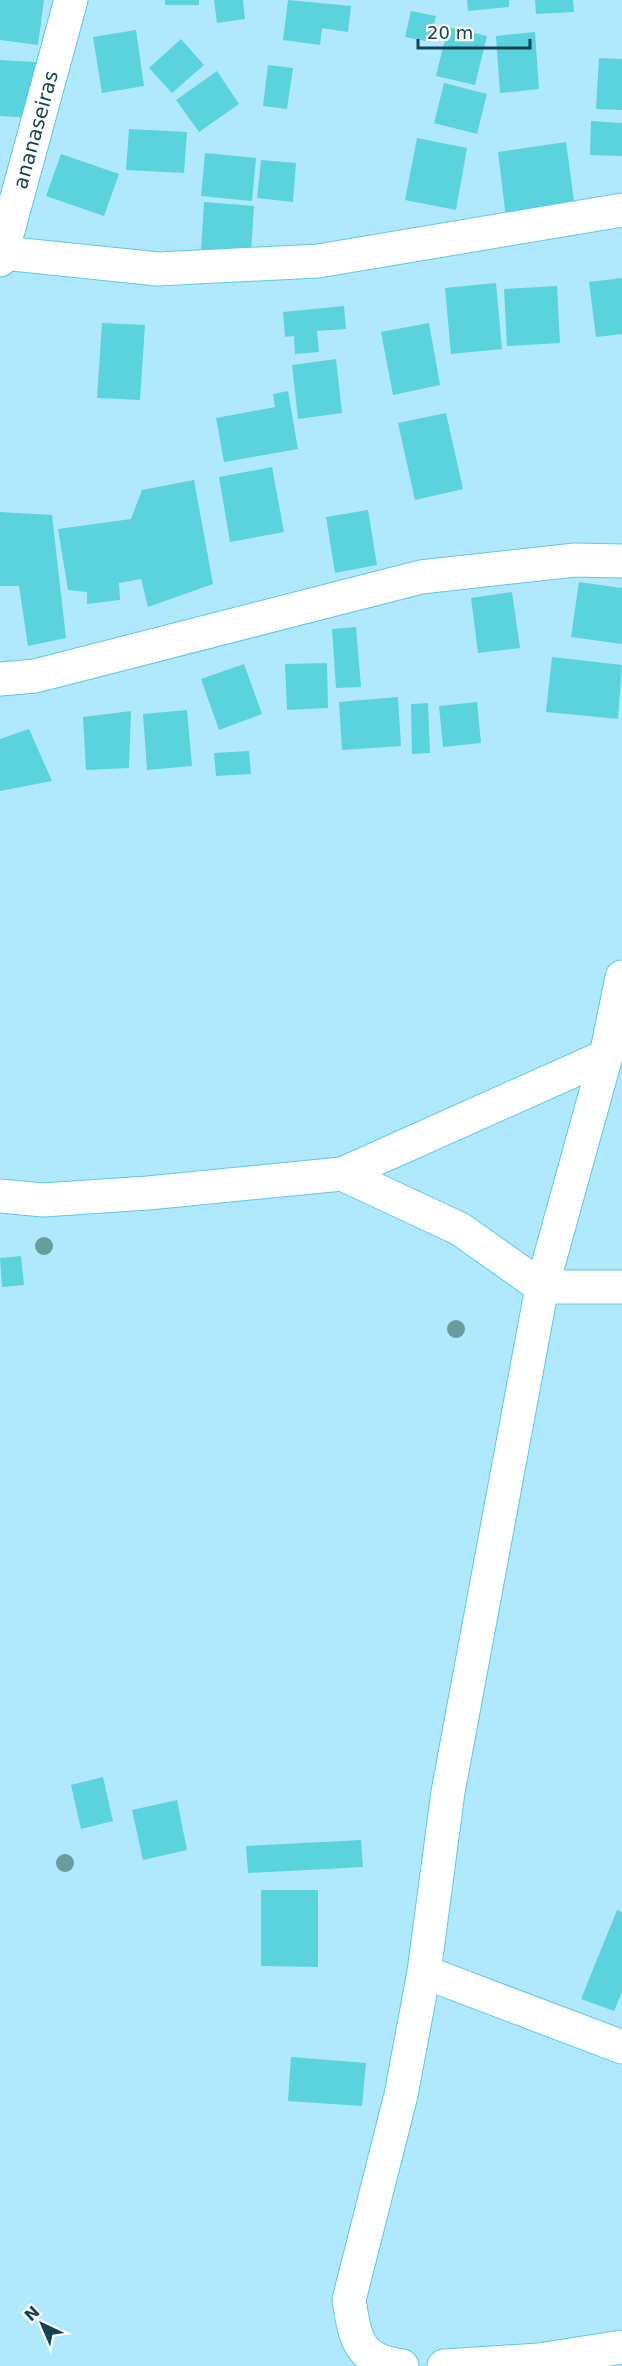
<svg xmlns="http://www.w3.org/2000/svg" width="622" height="2366" font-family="'DejaVu Sans',sans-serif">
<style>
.building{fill:#5ad3dd}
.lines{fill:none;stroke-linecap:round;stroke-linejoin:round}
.street-casing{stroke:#5ec6e9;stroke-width:35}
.street{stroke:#fff;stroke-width:33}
.tree{fill:#679e9b}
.labels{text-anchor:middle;stroke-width:5;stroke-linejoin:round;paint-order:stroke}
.street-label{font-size:20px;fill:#164351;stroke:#fff}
</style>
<rect width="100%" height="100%" fill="#b0e9fe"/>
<path class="building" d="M0,0h44l-6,45 -38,-5z
M165,0h34v5h-34z
M214,0h29l2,19 -28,4z
M288,0l63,6 -3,26 -26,-4 -2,17 -37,-5z
M467,0h42v7l-41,4z
M535,0h38l1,12 -38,2z
M411,11l25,5 -6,26 -25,-5z
M448,27l39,9 -12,49 -39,-9z
M136,30l8,56 -42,7 -9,-56z
M535,32l4,57 -39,4 -4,-57z
M181,39l23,26 -32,28 -23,-25z
M599,58l23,1v51l-26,-1z
M0,60l36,2 -3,56 -33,-2z
M268,65l25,3 -6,41 -24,-3z
M217,71l22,33 -40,28 -23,-32z
M444,83l43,11 -10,40 -43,-11z
M591,121l31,2v33l-32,-1z
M129,129l58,3 -3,41 -58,-3z
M417,138l50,10 -11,62 -51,-10z
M566,142l9,66 -69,10 -8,-66z
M205,153l51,5 -4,43 -51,-5z
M61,154l58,20 -15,42 -58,-20z
M261,160l35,3 -3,39 -36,-4z
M204,202l50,4 -3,47 -50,-3z
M622,278v56l-26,3 -7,-55z
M496,283l6,66 -51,5 -6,-66z
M557,286l3,57 -53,3 -3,-57z
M344,306l2,23 -29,2 2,21 -24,2 -1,-18 -9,1 -2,-25z
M102,323l43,2 -5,75 -43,-2z
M429,323l11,62 -47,10 -12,-63z
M336,359l6,54 -44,6 -6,-54z
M288,391l10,58 -74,13 -8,-44 59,-11 -2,-13z
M446,413l17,76 -48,11 -17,-77z
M272,467l12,65 -54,10 -11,-65z
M194,480l19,104 -65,23 -7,-28 -22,4 1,17 -33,4v-12l-19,-2 -10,-61 73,-10 11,-29z
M368,510l9,55 -42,8 -9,-56z
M0,512l52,3 14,123 -38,8 -9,-60h-19z
M579,582l43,6v56l-51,-7z
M512,592l8,56 -42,5 -7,-55z
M356,627l5,60 -25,1 -4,-59z
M552,657l70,8 -4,54 -72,-7z
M327,663l1,45 -41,2 -2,-46z
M244,664l18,50 -43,16 -18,-51z
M398,697l3,49 -59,4 -3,-48z
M477,702l4,41 -38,4 -4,-41z
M428,703l2,50 -18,1 -1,-50z
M187,710l5,56 -45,4 -4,-56z
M131,711l-2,57 -43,2 -3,-53z
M29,729l23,52 -52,10v-52z
M249,751l2,23 -35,2 -2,-23z
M21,1256l3,29 -22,2 -2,-29z
M103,1777l10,44 -32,8 -10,-44z
M177,1800l10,50 -44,10 -11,-50z
M361,1840l2,27 -115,6 -2,-27z
M261,1890h57v77l-57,-1z
M617,1910l5,2v80l-8,19 -33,-12z
M291,2057l75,6 -4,43 -74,-5z"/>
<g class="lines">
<g class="street-casing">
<g id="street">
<path d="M3,253l155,16 160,-8 304,-51"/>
<path id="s1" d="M0,260l71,-260"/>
<path d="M0,679l35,-3 386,-99 154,-17 47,1"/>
<path d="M342,1174l118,55 82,58h80"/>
<path d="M0,1196l43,4 105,-7 194,-19 264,-118"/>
<path d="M424,1972l198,75"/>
<path d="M402,2366c-44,-5 -47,-28 -53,-66l52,-205 23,-123 24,-180 94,-505 64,-231 16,-79"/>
<path d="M444,2366l95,-6 83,-13"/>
</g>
</g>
<use href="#street" class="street"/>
</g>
<g class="tree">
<circle cx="44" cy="1246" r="9"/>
<circle cx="456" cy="1329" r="9"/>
<circle cx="65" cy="1863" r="9"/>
</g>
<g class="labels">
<g class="street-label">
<text dy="7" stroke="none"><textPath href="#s1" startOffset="135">ananaseiras</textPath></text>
</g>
</g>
<g transform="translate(42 2324) rotate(316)" stroke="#ffffff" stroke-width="4.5" paint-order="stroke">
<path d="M0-4.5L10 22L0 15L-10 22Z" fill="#164351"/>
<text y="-9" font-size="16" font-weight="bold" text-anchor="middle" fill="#164351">N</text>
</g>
<path d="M418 39v9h112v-9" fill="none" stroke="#164351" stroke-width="3"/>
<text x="427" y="39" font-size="18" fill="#164351" stroke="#ffffff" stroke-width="4.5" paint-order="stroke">20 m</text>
</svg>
